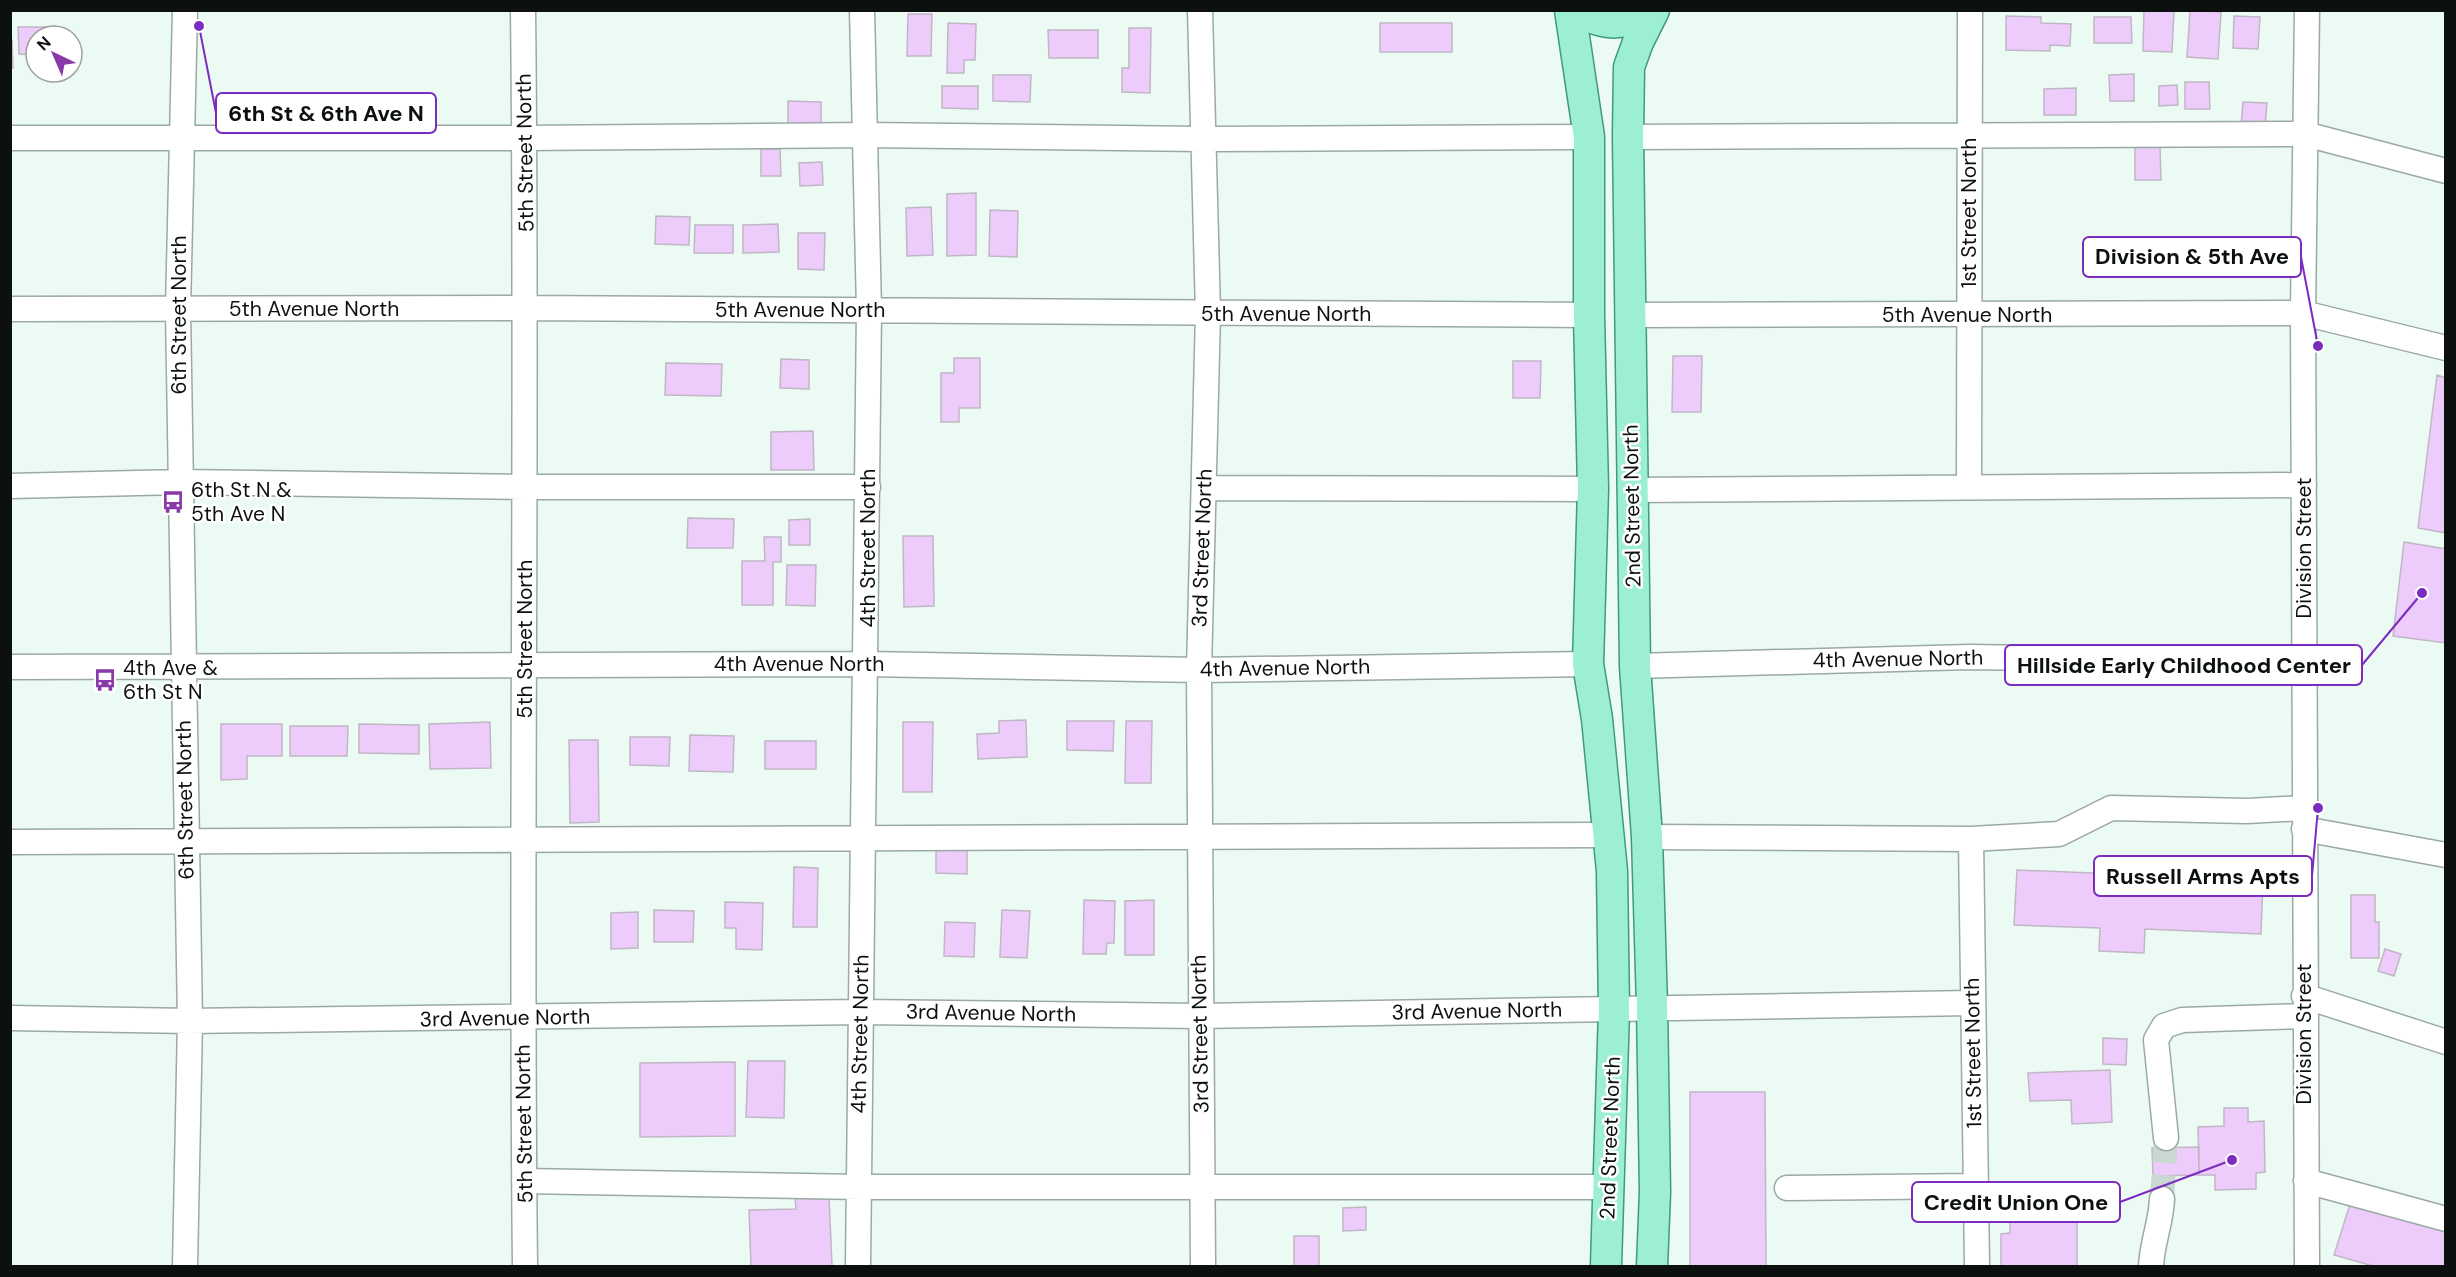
<svg xmlns="http://www.w3.org/2000/svg" width="2456" height="1277" font-family="'DM Sans',sans-serif">
<style>
.building{fill:#edccfc;stroke:#c0b7c4;stroke-width:1.5}
.lines{fill:none;stroke-linecap:round;stroke-linejoin:round}
.minor-tunnel{stroke:#cad8d2;stroke-width:24;stroke-dasharray:24 12;stroke-linecap:butt}
.minor-casing{stroke:#9aa9a3;stroke-width:27}
.major-casing{stroke:#409a7c;stroke-width:33}
.minor{stroke:#fff;stroke-width:24}
.major{stroke:#9defd3;stroke-width:30}
.labels{text-anchor:middle;stroke-width:5;stroke-linejoin:round;paint-order:stroke}
.street-label{font-size:21px;fill:#0c110f;stroke:#fff}
.poi-label{font-size:21px;fill:#0c110f;stroke:#fff;text-anchor:start}
.leader{fill:none;stroke:#7b2cbf;stroke-width:2}
.callout-dot{fill:#7b2cbf;stroke:#fff;stroke-width:2}
.callout{fill:#fff;stroke:#7b2cbf;stroke-width:2}
.callout-label{font-size:22px;text-anchor:middle;font-weight:bold;fill:#0c110f}
</style>
<rect width="100%" height="100%" fill="#ebfbf4"/>
<path class="building" d="M2144,10l30,1 -2,41 -29,-1z
M2190,10l31,2 -3,47 -31,-2z
M908,14h24l-1,42h-24z
M2006,16l35,1v6l30,1 -1,22 -20,-1v6l-44,-1z
M2234,16l26,1 -2,32 -25,-1z
M2094,17h37l1,26h-38z
M948,23l28,1 -1,36h-11v13h-17z
M1380,23h72v29h-72z
M18,27h39v9h-21v19l-17,-1z
M1129,28h22l-1,65 -28,-1v-24h7z
M1048,30h50v28h-49z
M10,40h2l1,28h-3z
M2134,74v27h-24l-1,-26z
M993,75h38l-1,27 -37,-1z
M2185,82h24l1,27h-25z
M2177,85l1,20 -19,1v-20z
M942,86h36v23l-36,-1z
M2076,88v27h-32v-26z
M788,101l33,1v24l-33,-1z
M2243,102l24,1 -2,24 -24,-1z
M2135,147h25l1,33h-26z
M761,149h19l1,27h-20z
M822,162l1,23 -23,1 -1,-23z
M976,193v62l-29,1v-62z
M931,207l2,48 -26,1 -1,-48z
M990,210l28,1 -1,46 -28,-1z
M656,216l34,1 -1,28 -34,-1z
M778,224l1,28 -36,1v-28z
M695,225h38v28h-39z
M798,233h27l-1,37 -26,-1z
M1673,356h29l-1,56h-29z
M954,358h26v50h-21v14h-18v-49h13z
M781,359l28,1v29l-29,-1z
M1513,361h28l-1,37h-27z
M666,363l56,1 -1,32 -56,-1z
M2437,375l9,3v155l-28,-5z
M813,431l1,39h-43v-38z
M688,518l46,1 -1,29h-46z
M810,519v26h-21v-25z
M903,536h30l1,70 -30,1z
M764,537h17v25h-8v43h-31v-44h23z
M2404,542l42,7v94l-53,-7z
M787,565h29l-1,41 -29,-1z
M1026,720l1,37 -49,2 -1,-25 22,-1v-12z
M1067,721h47l-1,30 -46,-1z
M1126,721h26l-1,62h-26z
M490,722l1,46 -61,1 -1,-45z
M903,722h30l-1,70h-29z
M221,724h61v32h-35v23l-26,1z
M359,724l60,1v29l-60,-1z
M290,726h58l-1,30h-57z
M690,735l44,1 -1,36 -44,-1z
M630,737h40l-1,29 -39,-1z
M569,740h29l1,82 -29,1z
M765,741h51v28h-51z
M936,850h31v24l-31,-1z
M794,867l24,1 -1,59h-24z
M2017,870l246,10 -2,54 -116,-5 -1,24 -45,-2 1,-23 -86,-3z
M2351,895h24v27h4v36h-28z
M1084,900l31,1 -1,42h-7l-1,11h-23z
M1154,900v55h-29v-54z
M725,902l38,1 -1,47 -26,-1v-21h-11z
M654,910l40,1 -1,31h-39z
M1002,910l28,1 -3,47 -27,-1z
M638,912v36l-27,1v-36z
M945,922l30,1 -1,34 -30,-1z
M2385,949l16,5 -7,22 -16,-5z
M2103,1038l24,1 -1,26 -23,-1z
M748,1061h37l-1,57 -38,-1z
M735,1062v74l-95,1v-74z
M2110,1070l2,52 -40,2 -1,-24 -41,1 -2,-28z
M1690,1092h75l1,174h-76z
M2224,1108h24v14l16,-1 1,51 -9,1v16l-41,1v-15h-16l-1,-48 26,-1z
M2199,1147v28l-46,1 -1,-28z
M829,1196l3,70h-81l-2,-56 47,-1 -1,-12z
M2352,1198l94,28v40h-73l-39,-11z
M1366,1207v23l-23,1v-23z
M2077,1216v50h-76v-32l9,-1v-16z
M1294,1236h25v30h-25z"/>
<g class="lines">
<path class="minor-tunnel" d="M2162,1199l4,-61"/>
<g class="minor-casing">
<path id="minor" d="M185,10l-7,300 12,711 -5,245
M523,10c5,419 -3,838 2,1256
M1200,10l8,303 -9,357 4,596
M2307,10l-4,303 4,953
M1628,137l677,-3 141,37
M10,138h515l340,-3 337,4 387,-2
M10,309l516,-1 1063,7
M1630,315l673,-2 143,35
M10,486l170,-4 346,5h342
M1969,487l1,-477
M1204,488l389,1
M1630,490l674,-5
M1635,666l334,-9 335,5
M10,667l857,-3 332,6 389,-6
M2304,829l142,26
M1647,837l324,2 88,-5 52,-26 136,3 57,-3
M1971,839l6,427
M10,842l1597,-7
M2304,996l142,46
M10,1018l180,3 670,-9 340,4 771,-13
M2166,1138l-10,-98 8,-14 18,-6 122,-4
M524,1181l335,6h749
M2306,1181l140,38
M1787,1188l188,-2
M858,1266l11,-956 -7,-300
M2151,1266c1,-23 10,-43 11,-67"/>
</g>
<g class="major-casing">
<path id="major" d="M1570,10l19,127v178l4,174 -5,175 9,55 15,152 2,139 -8,256
M1578,10c25,17 51,16 75,0
M1652,1266l3,-74 -3,-186 -5,-169 -12,-171 -7,-529 1,-70 9,-25 16,-32"/>
</g>
<use href="#minor" class="minor"/>
<use href="#major" class="major"/>
</g>
<defs>
<g id="bus-bare" transform="scale(1.8)"><path d="M-5-6H5V4H4V6H2V4H-2V6H-4V4H-5ZM-3.5-4V0h7V-4ZM-3.5 1.2v1.5H-2V1.2ZM2 1.2v1.5H3.5V1.2Z" fill="#8a39a8" stroke="#fff" stroke-width="2.5" paint-order="stroke"/></g>
</defs>
<g fill-rule="evenodd">
<use href="#bus-bare" x="173" y="502"/>
<use href="#bus-bare" x="105" y="680"/>
</g>
<g class="labels">
<g class="street-label">
<text transform="translate(525 153) rotate(-91)" y="7">5th Street North</text>
<text transform="translate(1969 213) rotate(-90)" y="7">1st Street North</text>
<text x="314" y="316">5th Avenue North</text>
<text x="800" y="317">5th Avenue North</text>
<text x="1286" y="321">5th Avenue North</text>
<text transform="translate(179 315) rotate(-90)" y="7">6th Street North</text>
<text x="1967" y="322">5th Avenue North</text>
<text transform="translate(1632 506) rotate(-91)" y="7">2nd Street North</text>
<text transform="translate(868 548) rotate(-90)" y="7">4th Street North</text>
<text transform="translate(1202 548) rotate(-88)" y="7">3rd Street North</text>
<text transform="translate(2304 548) rotate(-90)" y="7">Division Street</text>
<text transform="translate(525 639) rotate(-90)" y="7">5th Street North</text>
<text transform="translate(1898 659) rotate(-1)" y="7">4th Avenue North</text>
<text x="799" y="671">4th Avenue North</text>
<text transform="translate(1285 668) rotate(-1)" y="7">4th Avenue North</text>
<text transform="translate(185 800) rotate(-91)" y="7">6th Street North</text>
<text transform="translate(1477 1011) rotate(-1)" y="7">3rd Avenue North</text>
<text transform="translate(991 1013) rotate(1)" y="7">3rd Avenue North</text>
<text transform="translate(505 1018) rotate(-1)" y="7">3rd Avenue North</text>
<text transform="translate(860 1034) rotate(-89)" y="7">4th Street North</text>
<text transform="translate(1200 1034) rotate(-91)" y="7">3rd Street North</text>
<text transform="translate(2304 1034) rotate(-90)" y="7">Division Street</text>
<text transform="translate(1973 1053) rotate(-91)" y="7">1st Street North</text>
<text transform="translate(524 1124) rotate(-91)" y="7">5th Street North</text>
<text transform="translate(1610 1138) rotate(-88)" y="7">2nd Street North</text>
</g>
<g class="poi-label">
<text x="191" y="497">6th St N &amp;<tspan x="191" dy="24">5th Ave N</tspan></text>
<text x="123" y="675">4th Ave &amp;<tspan x="123" dy="24">6th St N</tspan></text>
</g>
</g>
<path class="leader" d="M199 26L216 113M2318 346L2301 257M2422 593L2362 665M2318 808L2312 876M2232 1160L2120 1202"/>
<g class="callout-dot">
<circle cx="199" cy="26" r="6"/>
<circle cx="2318" cy="346" r="6"/>
<circle cx="2422" cy="593" r="6"/>
<circle cx="2318" cy="808" r="6"/>
<circle cx="2232" cy="1160" r="6"/>
</g>
<g class="callout">
<rect x="216" y="93" width="220" height="40" rx="6"/>
<rect x="2083" y="237" width="218" height="40" rx="6"/>
<rect x="2005" y="645" width="357" height="40" rx="6"/>
<rect x="2094" y="856" width="218" height="40" rx="6"/>
<rect x="1912" y="1182" width="208" height="40" rx="6"/>
</g>
<g class="callout-label">
<text x="326" y="121">6th St &amp; 6th Ave N</text>
<text x="2192" y="264">Division &amp; 5th Ave</text>
<text x="2184" y="673">Hillside Early Childhood Center</text>
<text x="2203" y="884">Russell Arms Apts</text>
<text x="2016" y="1210">Credit Union One</text>
</g>
<rect width="2456" height="1277" fill="none" stroke="#0c110f" stroke-width="24"/>
<g transform="translate(54 54) rotate(316)"><circle r="28" fill="#ffffff" stroke="#9ea09f" stroke-width="1.5"/>
<path d="M0-4.5L10 22L0 15L-10 22Z" fill="#8a39a8"/>
<text y="-9" font-size="16" font-weight="bold" text-anchor="middle" fill="#0c110f">N</text>
</g>
</svg>
